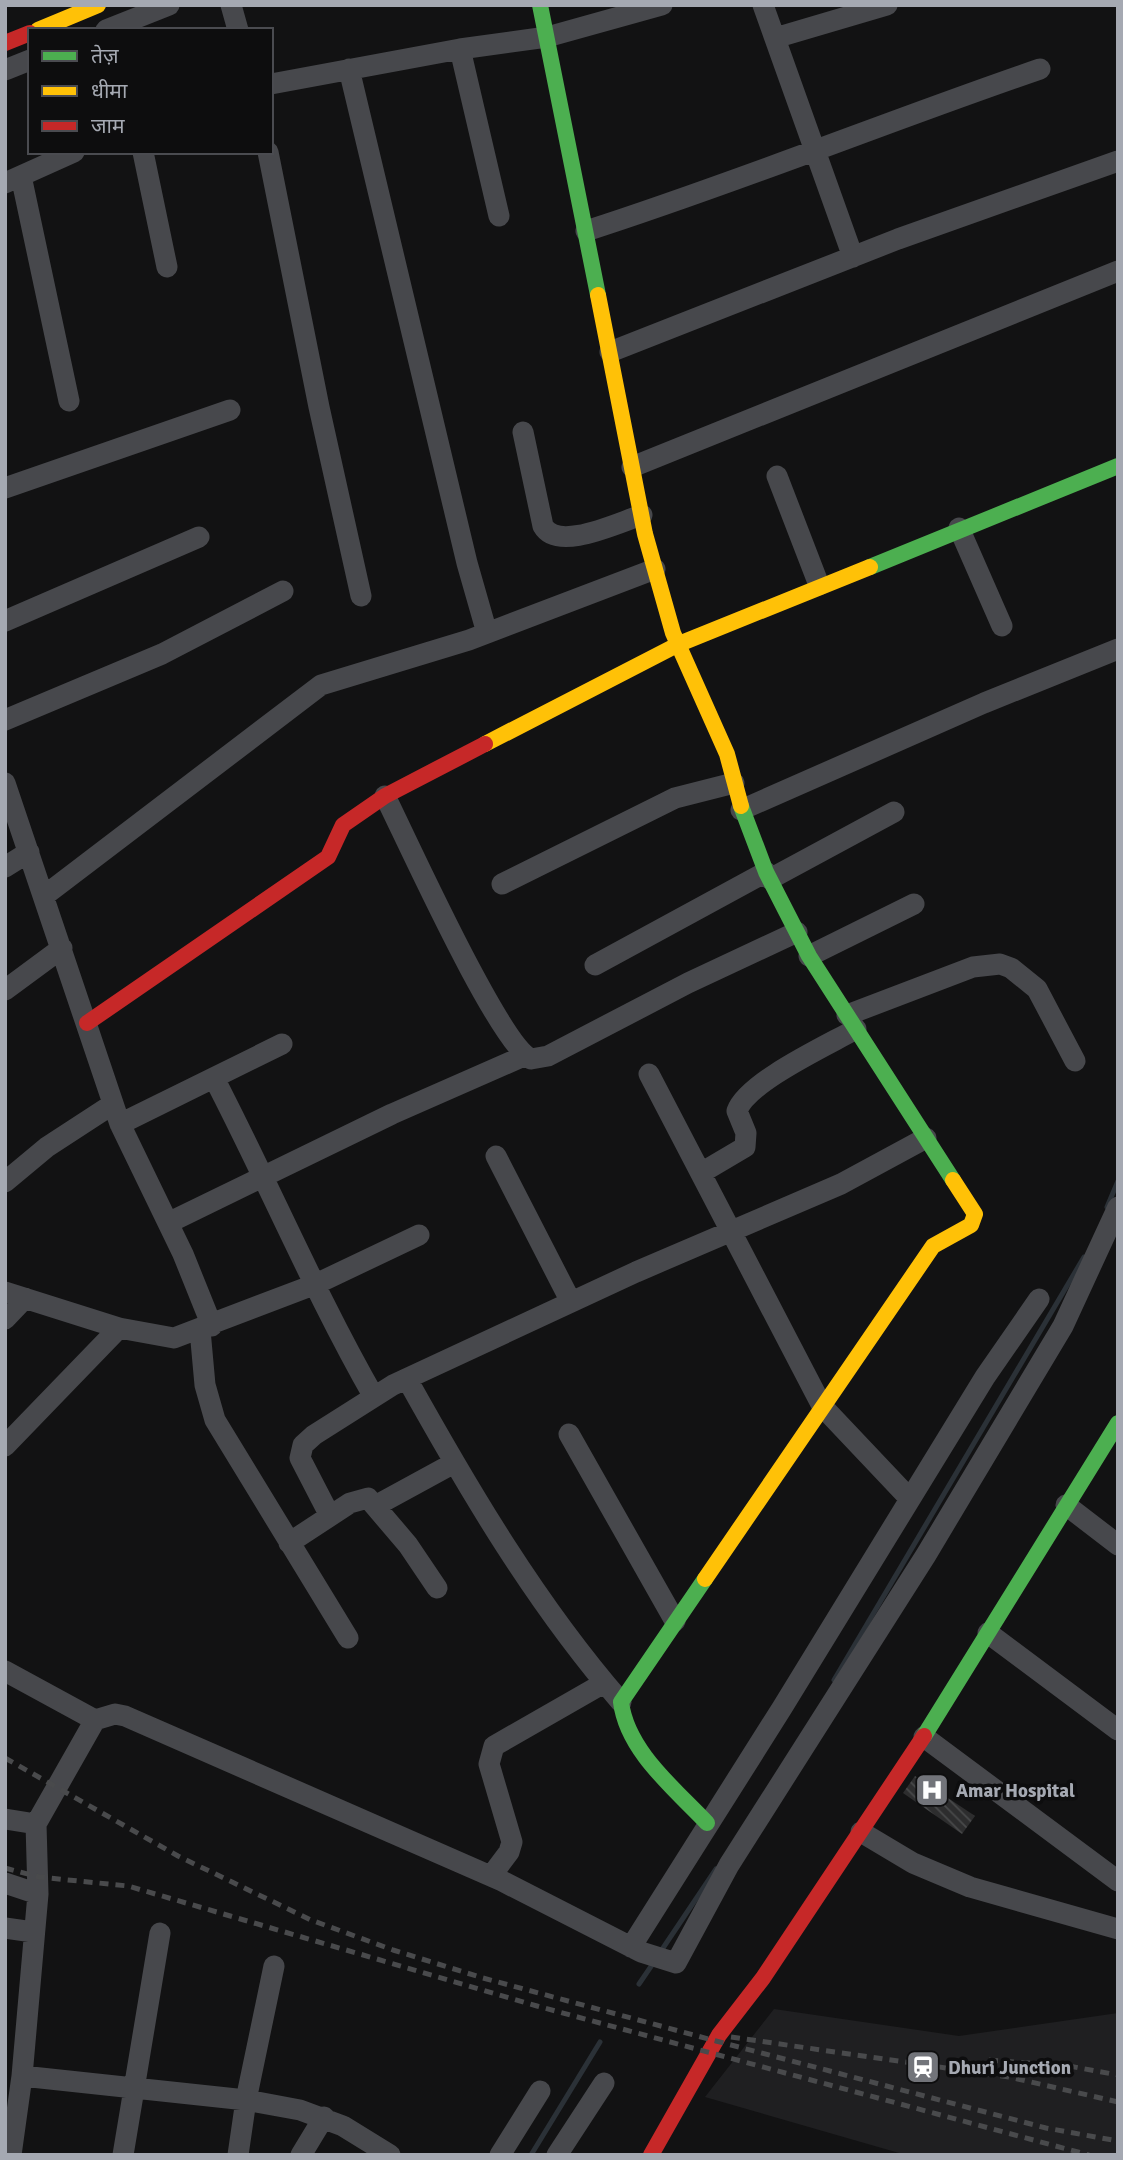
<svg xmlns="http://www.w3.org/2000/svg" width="1123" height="2160" font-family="Signika,'Noto Sans Devanagari',sans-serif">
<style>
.built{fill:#1f1f21}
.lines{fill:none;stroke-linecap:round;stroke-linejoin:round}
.stream{stroke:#2b3137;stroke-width:5}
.building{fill:url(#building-back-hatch)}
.street{stroke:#47484c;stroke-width:21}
.fast{stroke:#4caf50;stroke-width:16}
.slow{stroke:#ffc107;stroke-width:16}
.jam{stroke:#c62828;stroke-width:16}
.rail{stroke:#494a4c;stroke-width:5;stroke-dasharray:9 7;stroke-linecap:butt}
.labels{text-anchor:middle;stroke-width:7;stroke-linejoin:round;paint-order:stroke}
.poi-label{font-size:19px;font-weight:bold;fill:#a5a9b2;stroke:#0d0d0e;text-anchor:start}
</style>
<defs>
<pattern id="building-back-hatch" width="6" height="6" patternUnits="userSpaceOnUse" patternTransform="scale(1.75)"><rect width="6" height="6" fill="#2d2d2e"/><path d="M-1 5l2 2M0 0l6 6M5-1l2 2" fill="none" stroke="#48494a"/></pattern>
</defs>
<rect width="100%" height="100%" fill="#121213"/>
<path class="built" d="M774,2009l185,27 159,-23v142h-212l-201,-58z"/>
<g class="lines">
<path class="stream" d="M1107,1207l11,-26
M834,1680l250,-423
M661,1951l55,-82
M639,1984l15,-22
M531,2155l69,-113"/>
</g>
<path class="building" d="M915,1776l60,40 -13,18 -59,-41z"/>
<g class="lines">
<path class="street" d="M231,5l7,25
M763,5l90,252
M106,30l63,-25
M775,38l112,-33
M460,49l39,167
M349,69l118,494 20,70
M5,70l25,-10
M271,84l189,-35 87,-12 115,-32
M143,152l24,115
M268,152l51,255 42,189
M21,176l48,225
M5,183l69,-31
M586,231c153,-49 302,-110 454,-162
M610,352l288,-113 220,-78
M523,432l20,94c15,26 74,-3 99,-11
M632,467l486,-196
M777,476l42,109
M5,488l225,-78
M959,528l43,98
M5,621l194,-84
M5,720l157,-66 121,-63
M5,783l115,341 63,130 29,72
M385,796c22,44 114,248 146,263l17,-3 140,-73 109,-51
M741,810l243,-107 134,-54
M5,867l24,-15
M770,879l124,-67
M502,884l173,-86 59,-15
M44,896l277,-211 148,-45 186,-71
M809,956l105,-52
M595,965l171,-93
M5,990l57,-42
M847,1015l126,-48 27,-3 11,4 26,21 38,72
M649,1074l173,332 88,93
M214,1078c55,106 101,216 160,319
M120,1124l162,-80
M496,1156l75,146
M701,1173l44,-26 1,-14 -9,-22c10,-29 91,-66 119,-82
M5,1182l42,-35 66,-43
M168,1223l224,-109 132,-58
M5,1292l114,36 55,10 142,-54 103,-49
M5,1319l20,-21
M200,1330l5,55 10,35 133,218
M407,1379c63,113 129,225 214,323
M569,1434l106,187
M5,1446l114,-118
M377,1505l77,-42
M1066,1505l52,40
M330,1516l-30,-58 3,-13 11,-10 79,-50 243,-113 205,-88 85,-46
M289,1543l61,-40 18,-5 40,47 29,43
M988,1633l130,97
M5,1671l90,49
M924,1737l194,144
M5,1819l31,5
M861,1832l52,31 57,24 148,42
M491,1876l18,-24 3,-10 -23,-78 5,-18 110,-63
M5,1883l33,11
M5,1928l28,4
M631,1947l151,-239 203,-331 54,-78
M22,2076l224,24 54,10 43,16 47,29
M11,2155l11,-79 16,-182 -2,-70 59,-104 20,-6 10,2 377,165 139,71 35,11 53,-98 197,-310 137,-229 55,-119
M123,2155l37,-222
M238,2155l8,-55 28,-134
M301,2155l23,-38
M500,2155l40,-64
M557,2155l47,-72"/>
<path class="fast" d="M540,5l58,290
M870,567l248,-101
M741,806l25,66 43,84 144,224
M705,1579l-84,123c6,49 54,87 86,121
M924,1736l194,-313"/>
<path class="slow" d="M38,30l60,-25
M598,295l47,239 28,99 54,121 14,52
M485,744l194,-100 191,-77
M705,1579l228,-333 38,-21 4,-11 -22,-34"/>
<path class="jam" d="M5,43l25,-10
M87,1023l241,-166 15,-32 42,-29 100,-52
M651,2155l68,-120 44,-57 161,-242"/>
<path class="rail" d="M5,1758l173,98 133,64 82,30 90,28 233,63 330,87 72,13
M5,1868l34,9 89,9 409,120 552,149
M731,2037l278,40 109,25
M989,2060l80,6 49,9"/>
</g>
<defs>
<g id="hospital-square" transform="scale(1.75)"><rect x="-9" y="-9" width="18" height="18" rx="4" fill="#72747a" stroke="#0d0d0e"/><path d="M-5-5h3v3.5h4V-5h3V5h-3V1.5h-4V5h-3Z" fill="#fff"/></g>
<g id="station-square" transform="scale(1.75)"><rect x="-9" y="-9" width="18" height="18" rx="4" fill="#72747a" stroke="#0d0d0e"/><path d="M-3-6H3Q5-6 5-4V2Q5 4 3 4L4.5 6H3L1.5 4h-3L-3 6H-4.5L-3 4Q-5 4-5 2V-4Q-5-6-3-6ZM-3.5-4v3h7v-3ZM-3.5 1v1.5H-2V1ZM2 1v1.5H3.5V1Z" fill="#fff"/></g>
</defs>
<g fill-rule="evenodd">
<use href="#hospital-square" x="932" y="1790"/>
<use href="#station-square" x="923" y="2067"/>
</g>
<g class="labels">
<g class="poi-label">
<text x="956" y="1797">Amar Hospital</text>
<text x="948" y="2074">Dhuri Junction</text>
</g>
</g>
<rect width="1123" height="2160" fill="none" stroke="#a5a9b2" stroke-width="14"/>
<rect x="28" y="28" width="245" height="126" fill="#0d0d0e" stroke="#4a4b50" stroke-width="2"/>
<rect x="42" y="51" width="35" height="10" fill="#4caf50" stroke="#4a4b50" stroke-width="2"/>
<text x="91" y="63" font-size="21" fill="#a5a9b2">तेज़</text>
<rect x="42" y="86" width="35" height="10" fill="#ffc107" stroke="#4a4b50" stroke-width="2"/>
<text x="91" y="98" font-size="21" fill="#a5a9b2">धीमा</text>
<rect x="42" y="121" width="35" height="10" fill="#c62828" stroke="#4a4b50" stroke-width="2"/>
<text x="91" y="133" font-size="21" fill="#a5a9b2">जाम</text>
</svg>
